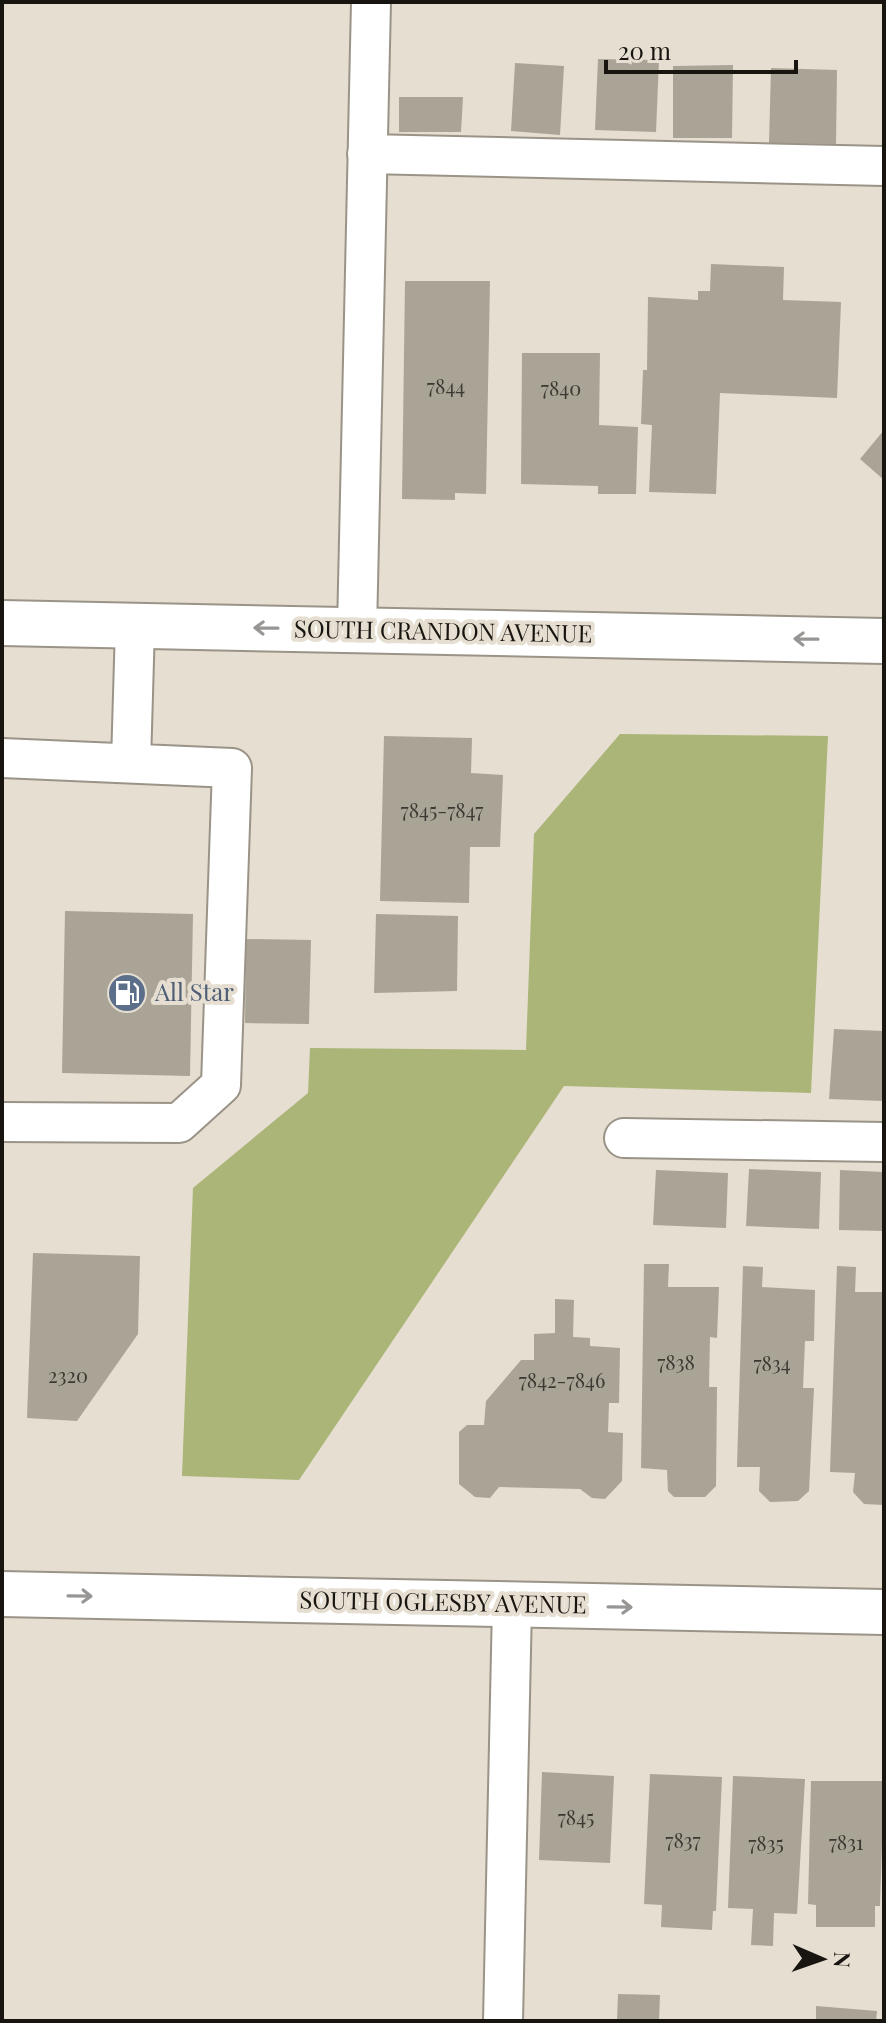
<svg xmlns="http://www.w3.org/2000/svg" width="886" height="2023" font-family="'Playfair Display',serif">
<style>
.green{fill:#abb577}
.building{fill:#aaa497}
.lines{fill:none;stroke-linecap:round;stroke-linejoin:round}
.lane-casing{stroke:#9a9387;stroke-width:42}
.street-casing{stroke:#9a9387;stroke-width:48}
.lane{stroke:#fff;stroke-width:38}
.street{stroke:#fff;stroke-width:44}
.oneway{stroke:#979694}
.labels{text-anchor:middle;stroke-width:8;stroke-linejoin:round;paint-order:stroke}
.number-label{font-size:20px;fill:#3c3932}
.street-label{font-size:24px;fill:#181511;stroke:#e5ded1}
.service-label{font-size:24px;fill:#4e5e75;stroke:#e5ded1;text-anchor:start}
</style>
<rect width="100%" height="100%" fill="#e5ded1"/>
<path class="green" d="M620,734l208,2 -17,357 -247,-7 -265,394 -117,-4 11,-288 115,-95 2,-45 216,2 8,-216z"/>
<path class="building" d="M598,59l61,1 -3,72 -61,-2z
M515,63l49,3 -4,69 -49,-4z
M733,65l-1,73h-59v-72z
M771,68l66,2 -1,74 -67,-1z
M399,97h64l-2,35h-62z
M711,264l73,3 -1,33 58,2 -4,96 -117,-5 -4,101 -67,-2 3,-67 -11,-1 2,-54h4l1,-73 50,3v-9h12z
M405,281h85l-4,213 -31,-1v7l-53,-1z
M522,353h78l-1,72 39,2 -2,67h-38v-8l-77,-2z
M884,430v50l-24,-21z
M384,736l88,2 -1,35 32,2 -3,72h-30l-1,56 -89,-2z
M65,911l128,3 -3,162 -128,-3z
M376,914l82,2 -1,75 -83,2z
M246,939l65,1 -2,84 -64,-1z
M834,1029l50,2v70l-55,-2z
M749,1169l72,3 -2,57 -73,-3z
M656,1170l72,3 -2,55 -73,-3z
M840,1170l44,2v59l-45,-1z
M33,1253l107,3 -2,78 -61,87 -50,-3z
M644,1264h25l-1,23h51l-2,51 -7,-1 -1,50h8l-1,99 -11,11h-31l-6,-6 -1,-21 -26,-2z
M743,1266l20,1 -1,20 53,3 -1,51h-9l-2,47h11l-5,103 -11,10 -28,1 -11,-11 1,-24h-23z
M837,1266l19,1 -1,25h29v213l-20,-1 -11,-12 2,-19 -25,-1z
M555,1299l19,1 -1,37 17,1v8l30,2 -1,55h-10l-1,29 15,1 -1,48 -17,18 -13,-1 -12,-9 -81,-2 -9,11 -15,-1 -16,-13v-52l8,-7h17l2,-24 35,-41h13v-26l21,-1z
M542,1772l72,4 -4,87 -71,-3z
M650,1774l72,3 -6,134h-3l-1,19 -51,-3 1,-22 -18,-1z
M733,1776l72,3 -8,135 -23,-1 -1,33 -22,-1 2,-36 -25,-1z
M811,1781h73l-4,125h-5v21h-59v-22l-8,-1z
M618,1994l42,1 -1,26h-42z
M816,2006l61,5 -1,10h-60z"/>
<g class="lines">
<g class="lane-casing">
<path id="lane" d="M367,154l517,12
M357,630l14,-628
M2,758l230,10 -11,317 -42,38 -177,-1
M131,763l4,-137
M624,1138l260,4
M503,2021l9,-416"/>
</g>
<g class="street-casing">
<path id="street" d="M2,623l882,18
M2,1594l882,18"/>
</g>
<use href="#lane" class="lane"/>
<use href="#street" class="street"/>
</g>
<defs><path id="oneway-shaft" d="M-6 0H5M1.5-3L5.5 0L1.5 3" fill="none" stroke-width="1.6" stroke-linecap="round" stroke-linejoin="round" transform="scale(2)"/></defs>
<g class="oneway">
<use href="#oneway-shaft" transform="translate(266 628) rotate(-179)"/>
<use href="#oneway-shaft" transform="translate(806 639) rotate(-179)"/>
<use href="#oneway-shaft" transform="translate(80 1596) rotate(1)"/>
<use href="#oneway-shaft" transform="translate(620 1607) rotate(1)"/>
</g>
<defs>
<g id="fuel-disc" transform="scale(2)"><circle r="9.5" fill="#5c6f8a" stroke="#e5ded1"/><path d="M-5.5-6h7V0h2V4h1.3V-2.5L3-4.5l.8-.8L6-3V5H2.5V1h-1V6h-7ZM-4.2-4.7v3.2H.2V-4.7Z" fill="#fff"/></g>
</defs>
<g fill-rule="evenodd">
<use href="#fuel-disc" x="127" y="993"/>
</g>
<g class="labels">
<g class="number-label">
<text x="446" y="394">7844</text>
<text x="561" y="396">7840</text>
<text x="442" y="818">7845-7847</text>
<text x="676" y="1370">7838</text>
<text x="772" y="1371">7834</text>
<text x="68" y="1383">2320</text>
<text x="562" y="1388">7842-7846</text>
<text x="576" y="1825">7845</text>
<text x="683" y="1848">7837</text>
<text x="846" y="1850">7831</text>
<text x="766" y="1851">7835</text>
</g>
<g class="street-label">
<text transform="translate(443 632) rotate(1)" y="8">SOUTH CRANDON AVENUE</text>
<text transform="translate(443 1603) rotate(1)" y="8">SOUTH OGLESBY AVENUE</text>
</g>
<g class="service-label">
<text x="155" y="1001">All Star</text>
</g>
</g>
<rect width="886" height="2023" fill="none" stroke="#181511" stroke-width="8"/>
<g transform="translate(822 1959) rotate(92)" stroke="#e5ded1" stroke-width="6" paint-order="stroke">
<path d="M0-6L14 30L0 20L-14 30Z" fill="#181511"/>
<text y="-12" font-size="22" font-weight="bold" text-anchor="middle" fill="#181511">N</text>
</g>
<path d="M606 60v12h190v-12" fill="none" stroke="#181511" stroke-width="4"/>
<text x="618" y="60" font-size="24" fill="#181511" stroke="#e5ded1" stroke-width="6" paint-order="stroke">20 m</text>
</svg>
